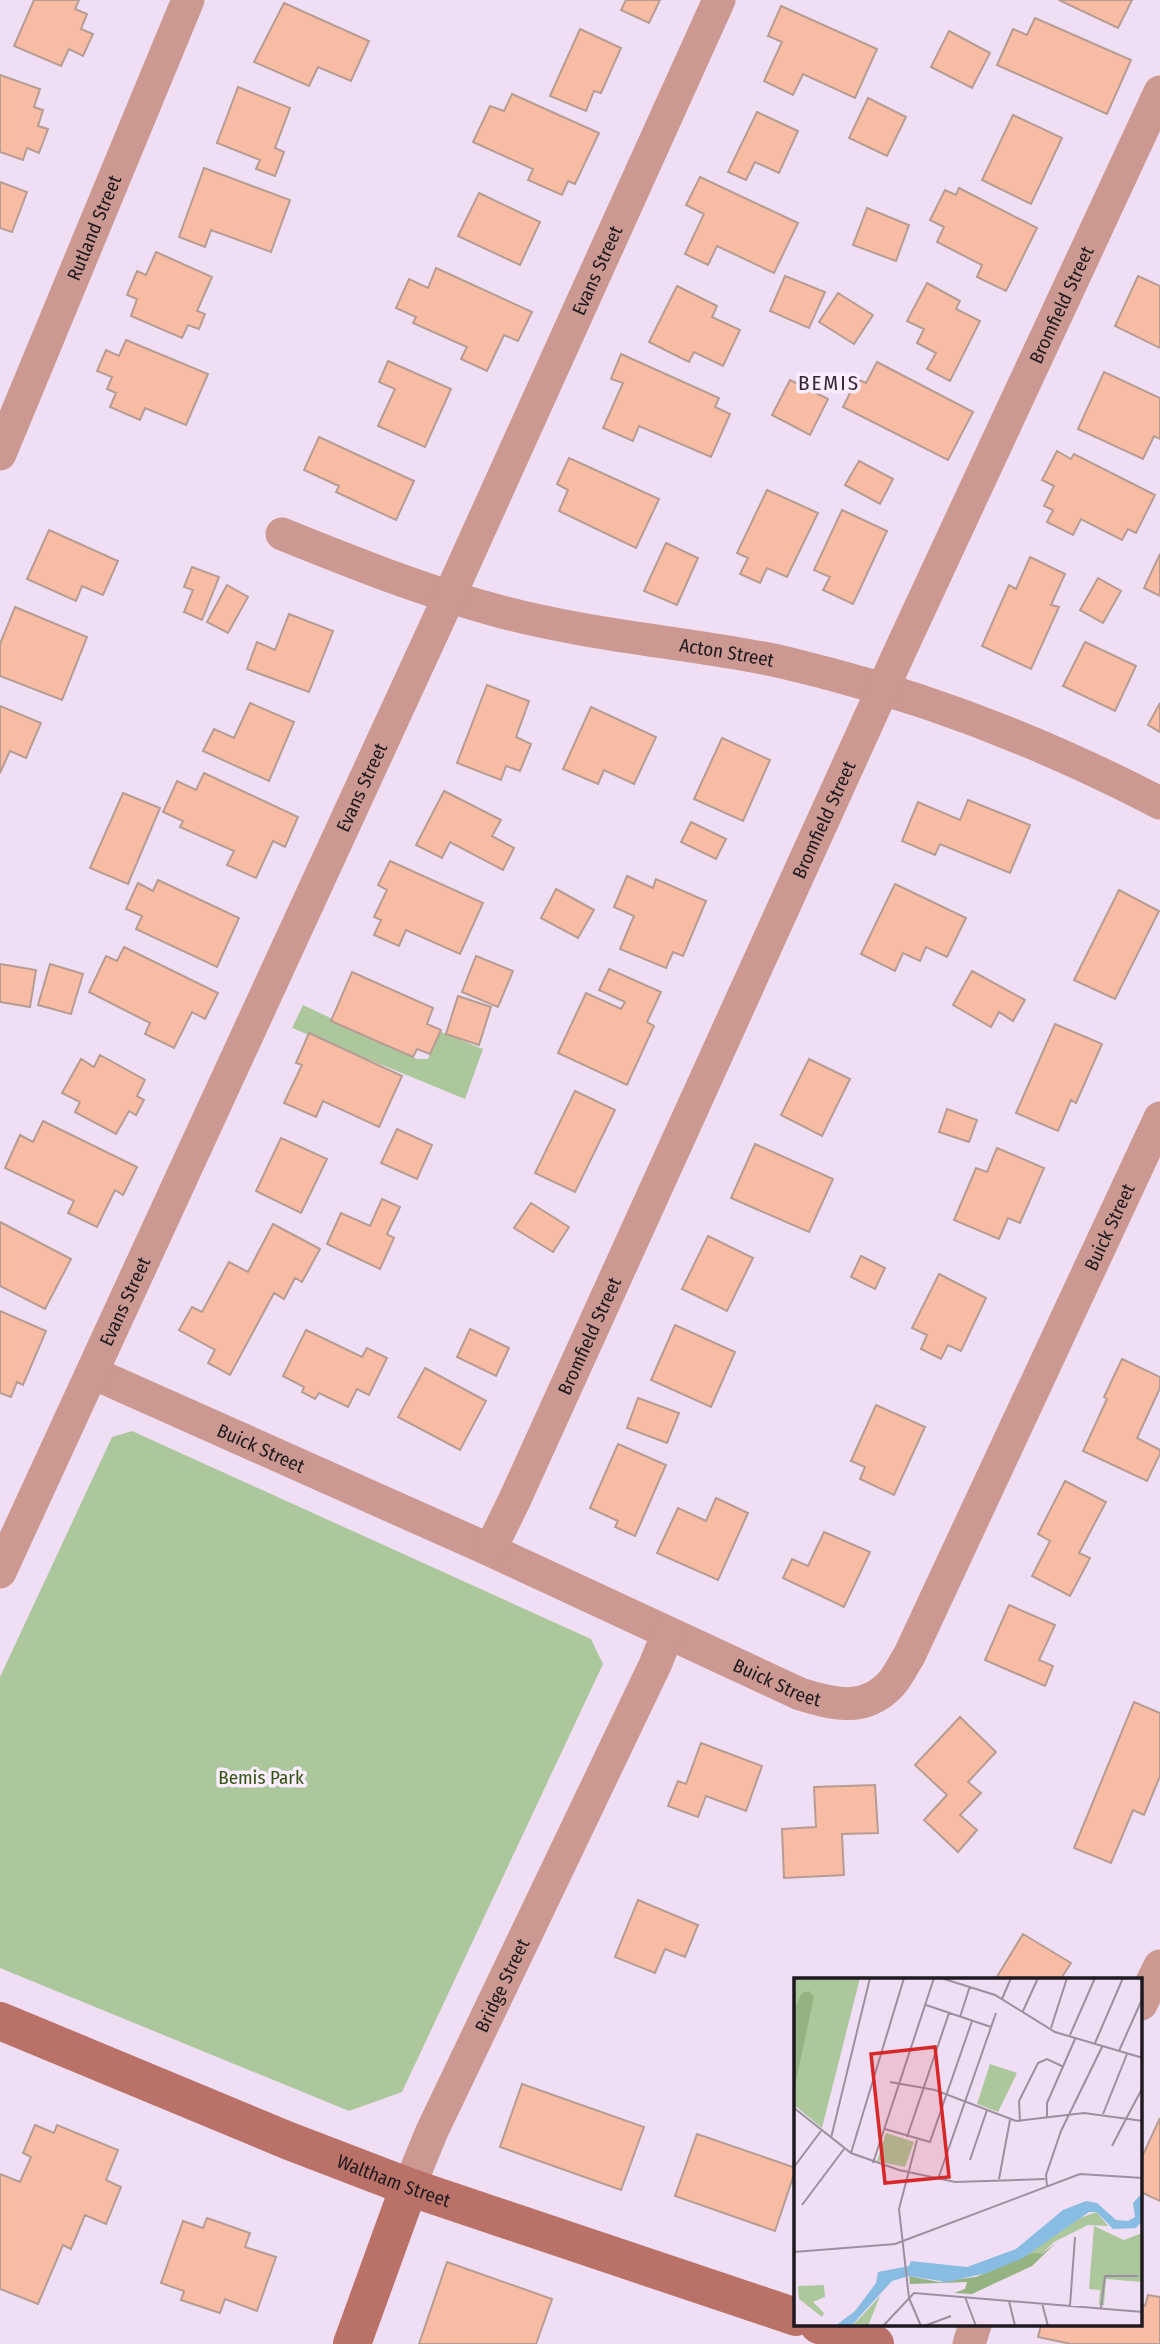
<svg xmlns="http://www.w3.org/2000/svg" width="1160" height="2344" font-family="'Fira Sans Condensed',sans-serif">
<style>
.green{fill:#adc79d}
.building{fill:#f8bca5;stroke:#b69c92;stroke-width:2}
.lines{fill:none;stroke-linecap:round;stroke-linejoin:round}
.street{stroke:#cb9991;stroke-width:33}
.secondary{stroke:#ba7268;stroke-width:38}
.labels{text-anchor:middle;stroke-width:7;stroke-linejoin:round;paint-order:stroke}
.street-label{font-size:19px;fill:#1e181f;stroke:#fbedff}
.park-label{font-size:19px;fill:#31560f;stroke:#fbedff}
.neighbourhood-label{font-size:21px;letter-spacing:2px;fill:#342737;stroke:#fbedff}
.inset-road{fill:none;stroke:#9c8f9f;stroke-width:2}
.view{fill:#d62828;fill-opacity:0.15;stroke:#d62828;stroke-width:3.5}
.inset-edge{fill:none;stroke:#1e181f;stroke-width:3.5}
</style>
<rect width="100%" height="100%" fill="#f0dff4"/>
<path class="green" d="M303,1005l114,54h11l11,-28 44,18 -18,50 -173,-71z
M132,1431l459,208 12,25 -201,428 -53,19 -349,-143v-291l112,-240z"/>
<path class="building" d="M34,0h45l-4,9 12,5 -6,15 12,5 -10,22 -14,-7 -8,17 -47,-20z
M626,0h34l-11,23 -28,-13z
M1059,0h73l-14,28z
M284,3l85,38 -18,40 -33,-14 -9,19 -55,-24z
M781,6l96,43 -22,49 -52,-24 -10,21 -29,-14 18,-39 -14,-6z
M1035,18l96,42 -24,54 -110,-49 16,-36 14,6z
M580,29l41,19 -20,45 -7,-2 -8,20 -36,-15z
M949,31l41,22 -18,35 -41,-21z
M0,75l40,14 -6,18 9,3 -5,16 10,3 -9,24 -12,-5 -4,12 -23,-8z
M238,87l52,21 -15,40 9,4 -9,24 -19,-7 4,-9 -43,-17z
M512,94l87,39 -24,51 -7,-3 -6,14 -34,-15 5,-11 -60,-27 17,-36 14,5z
M868,98l38,19 -19,39 -38,-18z
M757,112l41,19 -19,42 -24,-11 -9,18 -18,-8z
M1013,115l49,23 -31,66 -49,-24z
M204,168l86,32 -19,52 -60,-22 -6,17 -26,-10z
M700,177l98,46 -24,50 -57,-27 -9,19 -23,-11 19,-40 -18,-9z
M0,182l27,10 -15,40 -12,-4z
M959,188l78,40 -31,63 -29,-14 5,-12 -45,-23 7,-15 -14,-7 15,-30 11,5z
M479,193l61,29 -20,43 -62,-29z
M867,208l42,17 -13,36 -43,-16z
M156,252l56,25 -15,34 8,3 -6,15 -11,-4 -6,13 -51,-22 6,-17 -10,-4 10,-24 9,4z
M436,268l96,44 -14,29 -14,-6 -17,36 -26,-12 6,-12 -54,-24 3,-6 -20,-9 13,-29 19,9z
M785,276l40,16 -16,36 -39,-17z
M1138,276l22,10v62l-45,-22z
M927,283l33,18 -4,8 24,12 -30,60 -23,-12 9,-16 -19,-10 7,-14 -17,-8z
M677,286l40,20 -5,11 28,13 -17,36 -29,-14 -5,10 -40,-20z
M838,293l35,22 -19,29 -35,-22z
M126,340l82,34 -22,51 -41,-17 -5,12 -30,-13 6,-14 -9,-4 5,-12 -15,-6 9,-21 13,6z
M621,354l98,44 -4,9 15,7 -19,43 -72,-31 -6,15 -30,-13 20,-45 -12,-4z
M388,361l63,28 -26,58 -47,-21 17,-37 -16,-7z
M877,362l96,50 -25,48 -105,-53 14,-28 9,4z
M1104,372l56,26v41l-6,-3 -11,23 -65,-30z
M790,380l38,19 -18,36 -38,-20z
M319,437l95,44 -18,39 -60,-28 3,-6 -35,-16z
M1057,451l14,8 3,-5 81,41 -19,38 -8,-4 -6,11 -41,-21 -8,16 -26,-13 6,-12 -9,-4 10,-20 -12,-6z
M569,458l90,41 -23,49 -77,-37 9,-21 -11,-6z
M859,461l34,18 -13,25 -35,-19z
M767,490l51,23 -31,64 -20,-9 -7,15 -20,-9 8,-16 -11,-5z
M842,510l45,21 -34,73 -30,-14 7,-13 -16,-7z
M49,530l69,31 -15,34 -21,-9 -6,15 -49,-22z
M666,543l32,15 -21,47 -33,-14z
M1160,554v42l-16,-8z
M1030,557l35,17 -14,31 8,2 -28,62 -49,-23 27,-61 7,4z
M192,567l27,10 -17,43 -18,-8 9,-22 -9,-3z
M1098,578l23,13 -18,32 -23,-13z
M227,585l21,12 -20,36 -21,-11z
M15,607l72,30 -25,63 -62,-24v-32z
M289,614l44,17 -24,61 -62,-23 10,-27 18,8z
M1085,642l51,24 -21,45 -52,-25z
M487,685l42,16 -13,36 15,7 -11,27 -14,-5 -5,14 -44,-17z
M250,703l44,19 -25,59 -66,-30 11,-22 20,9z
M1160,703v29l-12,-7z
M0,706l41,17 -15,35 -16,-7 -10,22z
M591,707l65,30 -22,47 -30,-14 -6,14 -35,-15z
M722,738l48,22 -27,61 -49,-22z
M204,773l94,44 -13,30 -12,-6 -17,37 -29,-13 7,-14 -54,-24 3,-6 -20,-9 14,-31 19,9z
M444,791l57,29 -9,16 22,12 -11,22 -53,-28 -8,16 -26,-13z
M123,793l37,15 -32,76 -38,-16z
M968,800l62,25 -20,48 -70,-29 -5,11 -33,-14 16,-39 42,18z
M691,822l35,17 -10,20 -35,-17z
M390,861l93,42 -23,51 -54,-24 -7,16 -25,-11 7,-15 -7,-3 13,-27 -9,-5z
M627,876l26,12 3,-9 50,22 -23,55 -10,-4 -7,16 -46,-19 14,-33 -20,-9z
M158,880l81,38 -22,49 -81,-38 6,-13 -16,-7 12,-26 15,8z
M895,884l71,34 -19,39 -21,-10 -6,14 -17,-8 -8,18 -34,-17z
M556,889l38,21 -16,28 -37,-20z
M1119,890l40,21 -44,88 -41,-19z
M124,947l94,46 -13,26 -13,-7 -18,36 -29,-14 5,-11 -61,-31 17,-36 11,5z
M476,956l37,15 -15,36 -36,-15z
M0,964l36,6 -6,37 -30,-5z
M50,964l33,10 -12,40 -33,-9z
M609,969l52,23 -14,30 7,4 -27,59 -69,-32 28,-60 35,16 4,-7 -26,-12z
M972,971l53,29 -12,21 -14,-9 -8,15 -38,-22z
M352,972l81,36 -6,16 14,6 -11,24 -13,-5 -4,8 -82,-36z
M458,996l33,11 -12,38 -33,-11z
M1055,1024l47,20 -26,59 -5,-3 -13,31 -42,-18z
M309,1033l93,43 -23,51 -56,-26 -7,16 -32,-14 18,-38 -6,-2z
M100,1055l45,25 -8,16 7,4 -8,15 -7,-4 -13,23 -41,-22 5,-10 -18,-9 19,-34 13,8z
M809,1059l41,20 -28,57 -41,-21z
M575,1091l40,19 -40,82 -40,-19z
M947,1109l30,11 -8,22 -30,-10z
M43,1121l94,46 -14,28 -8,-5 -18,37 -29,-14 6,-12 -69,-33 15,-33 13,7z
M397,1129l35,16 -15,34 -36,-16z
M281,1138l46,21 -26,54 -45,-22z
M755,1144l78,35 -24,53 -78,-34z
M997,1148l47,20 -24,55 -12,-5 -9,21 -45,-19 22,-52 11,4z
M382,1199l18,8 -13,27 7,4 -14,31 -53,-25 14,-31 29,13z
M531,1203l38,24 -16,25 -39,-24z
M0,1222l71,37 -26,50 -45,-23z
M273,1224l47,25 -18,33 -7,-4 -11,21 -10,-6 -44,82 -22,-12 7,-13 -36,-20 13,-23 10,5 27,-50 19,10z
M708,1236l45,22 -26,53 -45,-22z
M861,1256l24,12 -10,21 -24,-12z
M939,1274l47,24 -25,53 -13,-6 -7,14 -20,-10 6,-14 -15,-7z
M0,1311l46,20 -23,54 -6,-3 -6,15 -11,-4z
M675,1325l60,27 -24,55 -60,-27z
M470,1329l39,19 -13,28 -39,-19z
M306,1330l56,27 5,-9 20,10 -18,37 -12,-6 -9,18 -29,-14 -4,6 -13,-7 2,-5 -21,-11z
M1122,1359l38,18v11l-23,50 23,12v4l-13,27 -64,-30 24,-52 -3,-2z
M425,1368l61,33 -26,49 -62,-33z
M638,1398l41,15 -12,30 -40,-15z
M876,1405l49,22 -31,68 -34,-16 5,-12 -14,-6z
M618,1444l48,21 -31,71 -20,-9 3,-6 -28,-13z
M1065,1481l41,21 -27,51 11,5 -20,38 -38,-20 18,-35 -12,-7z
M716,1498l32,15 -30,67 -61,-27 21,-45 28,13z
M824,1532l46,20 -26,55 -61,-29 9,-19 16,7z
M1009,1605l46,20 -16,35 14,6 -8,20 -60,-26z
M1134,1702l26,11v63l-16,39 -11,-5 -22,53 -37,-15z
M960,1717l36,35 -28,30 13,11 -21,22 17,15 -19,22 -34,-32 23,-25 -32,-30z
M701,1743l61,23 -16,45 -40,-15 -8,21 -30,-11 10,-25 8,3z
M875,1785l3,48 -36,1 2,41 -60,3 -2,-49 34,-2 -2,-40z
M638,1900l60,25 -13,32 -20,-8 -10,24 -40,-16z
M1023,1934l48,29 -11,17h-65z
M522,2084l122,43 -23,63 -121,-43z
M1160,2118v83l-19,-9v-33z
M35,2125l19,8 3,-8 61,25 -12,30 15,7 -15,37 -21,-9 -14,34 -8,-4 -25,59 -38,-15v-115l20,8 11,-25 -8,-4z
M697,2134l99,34 -21,63 -100,-35z
M207,2218l43,15 -5,14 31,10 -19,54 -32,-12 -5,14 -39,-13 3,-9 -23,-8 22,-62 20,7z
M447,2262l105,37 -16,45h-117z
M1148,2295l12,2v47h-89l-33,-7 3,-12h100v-20l4,1z"/>
<g class="lines">
<g class="street">
<path id="s1" d="M0,454l188,-454"/>
<path id="s2" d="M282,534c72,29 144,58 220,78 87,23 178,30 266,47 21,4 41,10 62,15 115,30 224,74 330,129"/>
<path id="s3" d="M93,1373l397,177 310,144c33,10 64,19 91,-10 7,-8 12,-19 18,-28l251,-538"/>
<path id="s4" d="M490,1550l25,-51 385,-848 260,-559"/>
<path id="s5" d="M0,1572l449,-975 270,-597"/>
<path d="M1141,2004l19,-38"/>
<path id="s6" d="M409,2187l23,-56 223,-466 13,-32"/>
<path d="M969,2344l6,-19"/>
</g>
<g class="secondary">
<path id="s7" d="M0,2021l289,120 120,46 387,130"/>
<path d="M819,2325l56,19"/>
<path d="M352,2344l57,-157"/>
</g>
</g>
<g class="labels">
<g class="street-label">
<text dy="7" stroke="none"><textPath href="#s1" startOffset="245">Rutland Street</textPath></text>
<text dy="7" stroke="none"><textPath href="#s5" startOffset="1432">Evans Street</textPath></text>
<text dy="7" stroke="none"><textPath href="#s4" startOffset="1370">Bromfield Street</textPath></text>
<text dy="7" stroke="none"><textPath href="#s2" startOffset="462">Acton Street</textPath></text>
<text dy="7" stroke="none"><textPath href="#s5" startOffset="864">Evans Street</textPath></text>
<text dy="7" stroke="none"><textPath href="#s4" startOffset="803">Bromfield Street</textPath></text>
<text dy="7" stroke="none"><textPath href="#s3" startOffset="1381">Buick Street</textPath></text>
<text dy="7" stroke="none"><textPath href="#s5" startOffset="298">Evans Street</textPath></text>
<text dy="7" stroke="none"><textPath href="#s4" startOffset="236">Bromfield Street</textPath></text>
<text dy="7" stroke="none"><textPath href="#s3" startOffset="184">Buick Street</textPath></text>
<text dy="7" stroke="none"><textPath href="#s3" startOffset="751">Buick Street</textPath></text>
<text dy="7" stroke="none"><textPath href="#s6" startOffset="222">Bridge Street</textPath></text>
<text dy="7" stroke="none"><textPath href="#s7" startOffset="425">Waltham Street</textPath></text>
</g>
<g class="park-label">
<text x="261" y="1784">Bemis Park</text>
</g>
<g class="neighbourhood-label">
<text x="829" y="390">BEMIS</text>
</g>
</g>
<g transform="translate(794 1978)">
<rect width="348" height="348" fill="#f0dff4"/>
<path d="M0,0h66l-38,150 -28,-23zM196,86l27,9 -19,39 -21,-8zM92,155l28,9 -9,25 -28,-6zM303,234l11,14 -20,-1 -34,17 -12,12 -15,1 47,-35zM300,248l30,14 18,-7v49l-36,-3 -2,26h-5l1,-15 -11,-1zM30,307l1,12 -12,5 11,11 -2,4 -23,-18 -1,-13zM86,318l-12,30h-17l9,-8z" fill="#adc79d"/>
<path d="M15,13l5,6 -20,93v-81l8,-16zM263,264l-25,24 -60,28 -18,-1 11,-4 2,-7 -57,2 -1,-8 30,6 37,-5 56,-24 10,1z" fill="#95b382"/>
<path d="M348,215v28l-6,7 -23,1 -16,-17h-8l-66,46 -36,15 -40,9 -38,-6 -17,5 -41,45h-16l20,-15 21,-28 2,-11 31,-6 2,-5 56,6 49,-18 47,-39 23,-9 11,2 19,17 12,1 7,-4 -2,-14z" fill="#88bce2"/>
<path class="inset-road" d="M147,0l54,17 60,37 88,26M208,21l9,-21M132,27l65,22M229,33l15,-33M166,39l10,-31M257,50l16,-50M276,57l25,-57M301,65l28,-65M325,73l24,-54M96,104l45,8 81,31 68,-8 59,8M0,130l57,45 48,17 56,12 90,-3M309,136l24,-60M333,139l16,-30M253,140v-15l28,-64M226,144l-1,-21 19,-38 9,-4 17,8M91,151l45,13 42,-121M113,159l42,-124M37,160l39,-160M123,162l-18,69 10,89 12,28M318,168l15,-29M57,175l53,-175M176,182l17,-50M79,185l61,-185M0,189l27,-36M144,201l58,-166M205,201l11,-59M253,208l-1,-11 15,-44 41,-84M8,227l42,-56M0,274l101,-8 185,-70 63,4M171,319l11,29M215,323l6,25M248,325l6,23M276,328l5,-69M307,330l4,-32h33M89,348l31,-33 229,19M130,348l27,-10"/>
<path class="view" d="M141,69l14,130 -64,6 -14,-129z"/>
<rect width="348" height="348" class="inset-edge"/>
</g>
</svg>
